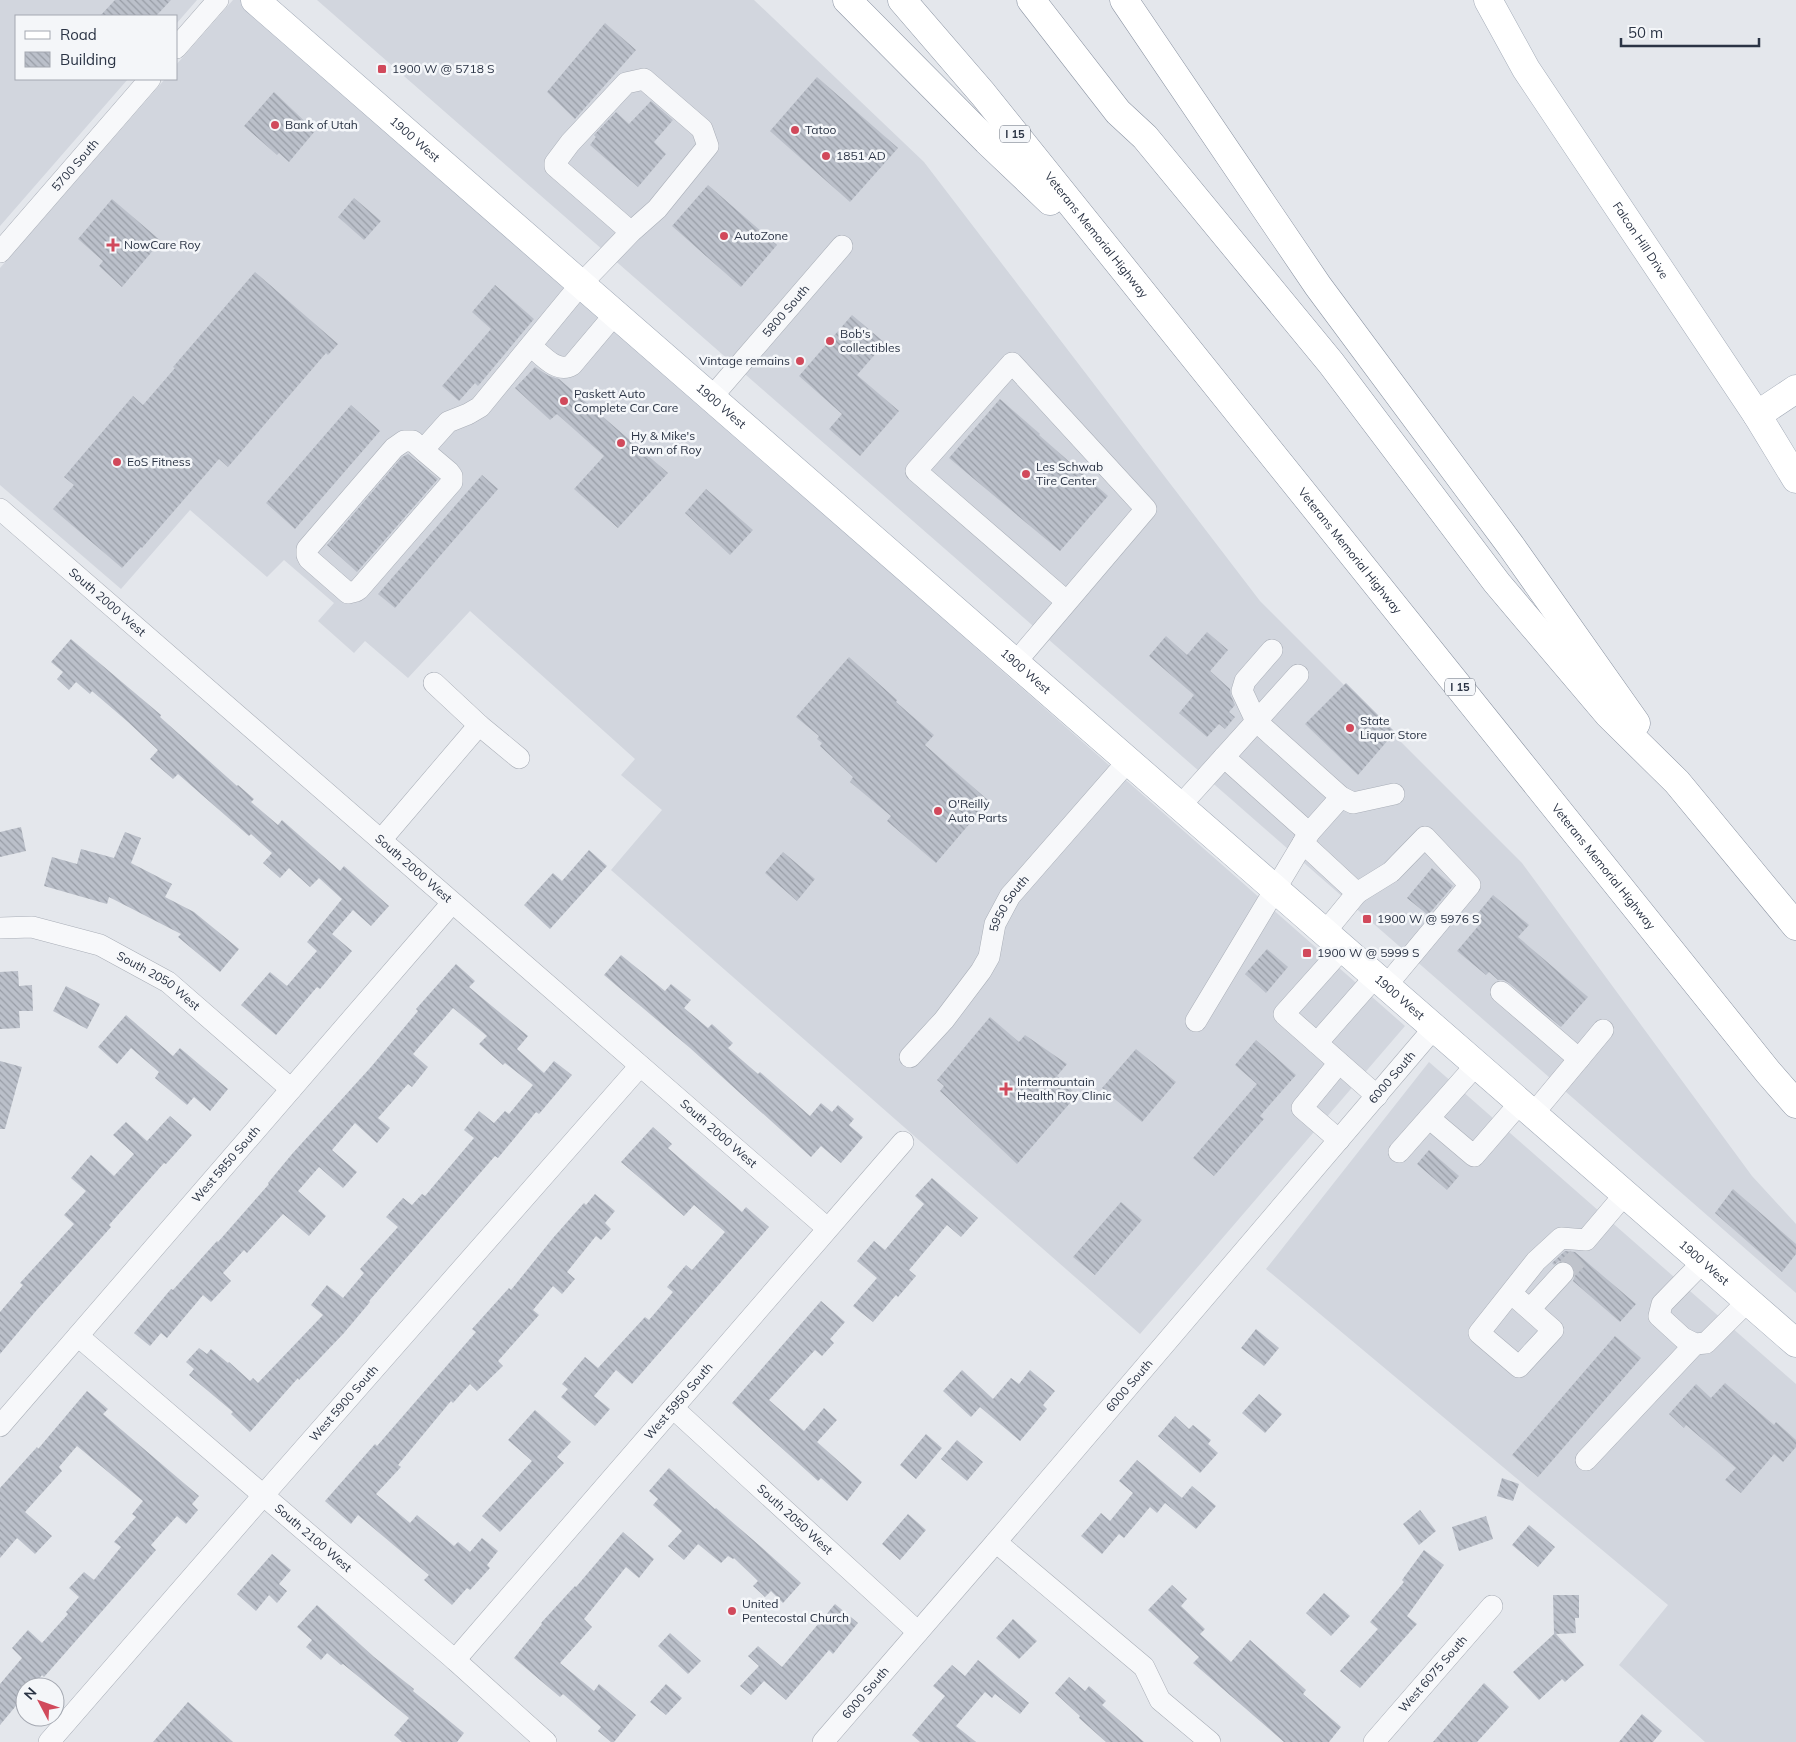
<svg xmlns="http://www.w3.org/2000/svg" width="1796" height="1742" font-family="Mulish,sans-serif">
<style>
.built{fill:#d2d6de}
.building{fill:url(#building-back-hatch)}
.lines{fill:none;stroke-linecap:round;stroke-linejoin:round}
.minor-tunnel{stroke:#bfc3cb;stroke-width:21;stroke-dasharray:21 11;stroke-linecap:butt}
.minor-casing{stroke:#a9aeb7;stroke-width:22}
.major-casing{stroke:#a3abb8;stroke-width:29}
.highway-casing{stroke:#8b94a3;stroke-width:29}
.minor{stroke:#f7f8fa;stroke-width:21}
.major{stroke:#fff;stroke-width:28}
.highway{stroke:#fff;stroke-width:28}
.poi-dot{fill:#d1495b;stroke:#f4f6f9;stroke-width:2}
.labels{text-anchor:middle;stroke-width:5;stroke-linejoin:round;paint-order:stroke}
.shield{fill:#f4f6f9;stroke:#676e7b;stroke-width:1}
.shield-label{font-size:11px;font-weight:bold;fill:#2b3445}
.poi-label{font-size:12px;fill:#2b3445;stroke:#f4f6f9;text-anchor:start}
.street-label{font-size:12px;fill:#2b3445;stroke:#f4f6f9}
</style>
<defs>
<pattern id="building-back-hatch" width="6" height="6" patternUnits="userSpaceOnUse" patternTransform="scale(1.25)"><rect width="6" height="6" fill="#bbc0ca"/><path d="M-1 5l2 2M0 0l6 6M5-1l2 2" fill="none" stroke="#989da6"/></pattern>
</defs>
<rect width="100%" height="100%" fill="#e4e7ec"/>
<path class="built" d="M0,0h197l-21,24v-8h-160v63h112l-128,147z
M233,0h8l1164,1026 -265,308 -529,-464 51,-60 -41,-35 14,-16 -165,-148 -62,67 -43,-37 -11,12 -36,-32 16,-18 -50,-43 -17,17 -77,-67 -69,79 -121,-104v-217l165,-189h11v-14z
M317,0h437l170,162 336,439 262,262 230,313 44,48v69z
M1429,1062l367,322v358h-91l-86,-77 49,-60 -402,-336z"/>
<path class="building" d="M115,0h56l-15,16h-56z
M605,23l31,27 -61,69 -28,-27z
M817,77l81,71 -48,54 -80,-71z
M274,92l41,39 -26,31 -10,-9 -2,2 -33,-29z
M651,101l22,19 -19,22 12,12 -28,33 -48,-42 6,-8 -2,-2 22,-23 13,12z
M708,185l69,60 -36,42 -69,-61z
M354,198l27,23 -17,19 -26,-23z
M112,199l49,42 -39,46 -23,-21 4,-5 -25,-22z
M255,272l83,72 -10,11 -2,-2 -98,114 -9,-8 -77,89 -1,-1 -19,21 -69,-59 21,-24 -10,-8 69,-81 10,9 32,-37 -2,-1z
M495,285l39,34 -56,67 -3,-3 -16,18 -17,-15 49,-57 -19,-17z
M852,315l33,28 -28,32 42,36 -39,45 -31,-27 13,-15 -43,-38z
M535,367l14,9 10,3 109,94 -50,55 -44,-39 30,-33 -47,-42 -7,6 -35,-32z
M1000,399l40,35 -1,1 69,61 -48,55 -111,-93z
M351,405l29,26 -85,98 -29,-26z
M408,454l30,25 -81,93 -30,-27 75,-88z
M482,475l16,14 -103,119 -17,-14z
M706,489l47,41 -23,25 -45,-42z
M1207,632l21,18 -18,21 20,18 1,7 4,9 -6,7 6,5 -10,12 -6,-5 -12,13 -28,-24 15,-18 -45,-39 17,-20 21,19z
M71,639l90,76 -1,2 77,69 1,-1 16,14 -3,3 27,23 4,-5 58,51 4,-5 45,40 -18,20 -18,-16 -21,24 20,17 -32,38 -3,-2 -41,48 -35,-30 29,-33 17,14 30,-35 -10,-9 35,-43 -23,-21 -9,9 -21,-19 -9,10 -17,-15 9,-10 -21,-19 -2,2 -71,-62 -5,5 -23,-20 8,-9 -30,-28 -36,-31 -2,3 -14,-12 -7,8 -12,-11 6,-7 -12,-10z
M849,657l48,43 -1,2 38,33 -9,10 64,56 -53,62 -49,-42 4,-5 -41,-34 3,-5 -33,-31 2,-3 -5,-4 2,-3 -23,-19z
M1346,683l49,49 -37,43 -53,-51z
M21,827l5,24 -26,6v-25z
M125,832l16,6 -10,25 41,21 -7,13 29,15 45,37 -19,23 -42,-35 3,-3 -72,-37 -2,7 -63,-18 8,-29 25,7 4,-15 33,9z
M589,850l18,16 -57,63 -26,-24 29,-32 9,8z
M783,852l32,27 -18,22 -32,-28z
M1432,868l21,18 -25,29 -21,-17z
M1493,895l36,30 -11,12 70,60 -27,30 -52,-44 -5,-3h-6l-9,-8 -3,3 -29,-24 23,-27 -7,-5z
M1267,949l21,18 -22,26 -21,-19z
M621,955l44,36 6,-7 20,16 -7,8 24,20 4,-4 21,19 -5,5 30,26 2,-2 50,44 11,-13 11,9 6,-7 16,14 -5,6 14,12 -22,26 -20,-17 -10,11 -121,-109 -86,-73z
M456,964l19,17 -6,6 59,49 -11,13 27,24 10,-12 18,14 -33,39 -3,-2 -38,46 -3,-2 -126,145 1,1 -26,31 -45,47 -1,-2 -48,54 -19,-18 2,-2 -44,-37 5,-6 -8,-7 13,-14 8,6 4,-5 17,14 1,-1 21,19 3,-3 5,5 65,-68 -12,-10 16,-20 16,13 21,-25 -4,-4 38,-42 -12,-10 17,-19 9,7 10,-11 3,2 49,-58 -10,-8 15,-19 15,12 11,-12 4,3 24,-29 -28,-22 -2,2 -24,-21 8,-8 -34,-28 -40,46 15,13 -16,20 -4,-3 -30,34 12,10 -13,15 -22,-20 -23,27 25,22 -14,16 -24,-21 -21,24 28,25 -17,20 -26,-22 -36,39 -3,-3 -21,23 8,8 -20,21 -8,-7 -36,43 -6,-5 -11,13 -16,-13 37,-44 2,1 44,-49 1,1 51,-58 -1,-1 24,-29 79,-87 47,-56 -2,-2z
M18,971l1,15 13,-1 1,26h-14l1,17 -20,1v-57z
M66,986l34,18 -13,25 -34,-18z
M126,1015l47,41 7,-8 48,41 -18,22 -16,-14 -7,8 -32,-27 4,-6 -28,-24 -14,16 -19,-17z
M990,1017l29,25 6,-7 42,29 -10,12 20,19 -60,69 -77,-73 4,-5 -7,-6z
M1256,1040l40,35 -36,41 4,3 -50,57 -21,-18 64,-74 -22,-19z
M1136,1049l40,33 -34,40 -40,-34z
M0,1061l22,6 -17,62h-5z
M170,1116l22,19 -26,29 -2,-1 -55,62 2,2 -75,84 -36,43v-42l23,-27 -3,-2 54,-59 -10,-9 22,-24 -15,-13 20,-23 23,21 20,-22 -21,-19 13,-13 21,19z
M653,1127l19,17 -4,4 74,64 4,-5 23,20 -137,157 -16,-14 -22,26 16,13 -15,17 -34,-29 7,-8 -6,-5 23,-27 13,11 47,-51 4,3 24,-28 -6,-5 19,-22 6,5 33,-38 -31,-27 -10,11 -63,-54z
M1429,1150l30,26 -12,14 -30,-26z
M932,1178l46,40 -17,19 -14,-12 -38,45 7,6 -18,21 -2,-2 -23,27 -20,-16 24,-28 -20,-17 17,-20 11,9 39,-46 -9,-8z
M1733,1189l63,55v10l-14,18 -67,-59z
M595,1194l20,17 -10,12 6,6 -10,11 -5,-4 -29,36 8,7 -13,15 -9,-8 -20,24 6,5 -41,46 5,5 -26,25 -7,-7 -17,19 -2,-2 -53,64 3,2 -25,27 34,29 7,-8 37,31 4,-4 12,10 12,-14 16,13 -11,14 3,3 -20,22 -3,-2 -15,17 -28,-25 5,-5 -71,-60 -7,9 -26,-23 50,-57 2,2 99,-114 -4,-3 37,-41 2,2 42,-52 31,-35 2,2z
M1121,1202l21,18 -47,55 -22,-18z
M1565,1251l10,1 61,52 -16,18 -47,-41 2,-6v-5l-4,-6 -6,-3h-6l-5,4 -2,-2z
M821,1301l24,21 -15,17 4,4 -12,13 -7,-6 -46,50 35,31 20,-23 13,12 -20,22 45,40 -15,19 -26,-23 -3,3 -86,-78z
M1256,1329l23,19 -15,18 -23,-18z
M1615,1336l26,22 -103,119 -26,-22z
M962,1370l31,29 18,-21 8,6 11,-14 25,21 -12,14 4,4 -27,32 -40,-34 -9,10 -28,-26z
M1725,1383l49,42 2,-3 20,18v7l-13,15 -9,-8 -33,39 -16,-13 11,-12 -50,-43 -2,3 -15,-14 27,-30 15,14z
M87,1391l21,18 -5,5 96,82 -7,8 6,6 -12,14 -9,-8 -26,29 5,5 -112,127 -2,-2 -10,12h-7v8l-25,30v-41l22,-26 -10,-10 16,-18 14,13 26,-29 -2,-2 13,-15 -10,-9 15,-16 10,8 27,-33 -7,-5 22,-25 -4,-3 11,-13 -66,-55 -18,21 3,4 -37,41 27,24 -17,18 -18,-16 -17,20v-70l37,-41 1,2z
M1259,1394l23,20 -17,19 -23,-20z
M535,1410l36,32 -14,15 7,6 -64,69 -18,-16 50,-55 -24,-21z
M1175,1416l14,13 4,-4 18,15 -3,4 10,9 -18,20 -42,-37z
M926,1434l16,14 -26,31 -16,-14z
M957,1440l26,22 -16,19 -26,-22z
M1137,1460l45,38 10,-12 24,20 -20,23 -31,-26 -8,10 -7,-6 -26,31 -5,-4 -17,20 -21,-18 20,-23 9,8 23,-28 -14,-12z
M669,1468l46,41 1,-1 44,38 41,37 -18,20 -12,-12 -6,6 -12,-11 5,-5 -24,-23 -1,1 -5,-3 -7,7 -23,-19 -14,16 -16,-14 14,-15 -29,-26 5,-6 -9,-8z
M1502,1478l17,6 -6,17 -16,-5z
M1420,1510l16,21 -17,14 -16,-21z
M908,1514l18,16 -26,30 -18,-16z
M1486,1516l7,23 -34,12 -7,-24z
M1529,1525l26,22 -17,20 -26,-22z
M623,1532l31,27 -15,19 -13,-11 -42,52 8,8 -32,36 34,28 5,-7 37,31 -22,27h-3l-13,-11 3,-4 -38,-33 -3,3 -46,-39 28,-34 -1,-1 34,-37 1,1z
M1424,1550l20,15 -37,51 10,8 -57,64 -20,-17 38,-42 -8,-7 34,-40 -2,-2z
M272,1554l19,16 -12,14 8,7 -10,12 -8,-8 -13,16 -19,-17z
M1172,1585l15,14 -6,7 24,23 -5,5 31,28 19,-22 56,50 -3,4 38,33 -12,15h-45l-91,-79 6,-6 -51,-47z
M1324,1593l26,23 -19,20 -25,-23z
M1553,1595h26v23h-4l1,15 -20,1 28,31 -19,17 -3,-3 -23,21 -26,-28 41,-38z
M835,1604l23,19 -25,31 -4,-4 -43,50 -22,-19 -13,14 -11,-9 19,-20 -11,-10 10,-10 24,21z
M317,1605l57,52 40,32 -1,2 51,42 -7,9h-55l-8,-7 15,-17 -66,-54 -2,1 -14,-12 -6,7 -15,-13 6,-7 -15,-13z
M1013,1619l24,22 -18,18 -23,-21z
M670,1633l31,28 -13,13 -30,-28z
M978,1660l51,43 -9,11 -25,-20 -3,4 -7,-6 -29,34 20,16h-56l-8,-7 33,-39 -12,-10 19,-21 13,11z
M1069,1677l16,14 4,-5 17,15 -4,4 42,37h-38l-27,-24 1,-2 -25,-23z
M1484,1683l25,24 -32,35h-44z
M666,1684l16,14 -16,17 -16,-13z
M188,1702l45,40h-80z
M1642,1714l20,17 -9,11h-34z"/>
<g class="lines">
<path class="minor-tunnel" d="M1563,1273l17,-17"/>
<g class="minor-casing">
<g id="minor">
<path d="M176,48l42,-48"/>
<path id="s1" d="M0,252l150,-173"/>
<path d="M531,346c11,9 26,28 41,19l43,-51"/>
<path id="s2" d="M711,398l131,-152"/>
<path d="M423,450l26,22 3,4v6l-93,107 -3,2 -8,2 -39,-34 -2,-4v-6l87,-101 10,-7h9l10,9 25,-28 20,-8 12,-7 101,-123 50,-52 26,-23 51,-63 -6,-17 -58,-50 -18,4 -56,60 -15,20v3l76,66"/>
<path id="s3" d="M0,509l827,719"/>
<path d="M1015,663l131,-154 -134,-146 -96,108 150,130"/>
<path d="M434,683l45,42"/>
<path d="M1224,757l85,76 32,-36 -85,-76 -14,-30 3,-10 27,-31"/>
<path d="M1341,797l12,6 41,-9"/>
<path d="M1180,806l118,-131"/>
<path d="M381,840l98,-115 40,33"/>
<path d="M1303,843l54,50 -32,39"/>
<path d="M1357,893l34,-21 34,-35 45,48 -84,101"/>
<path id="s4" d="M0,928l32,-1 68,18 68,37 123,107"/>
<path d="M1343,948l-59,66 93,82"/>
<path d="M1501,992l78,67"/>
<path d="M1196,1021l113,-188"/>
<path d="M1317,1043l58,-66"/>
<path id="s5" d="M910,1057l34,-37 37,-49 8,-14 6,-33 15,-28 118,-135"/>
<path d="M1476,1065l-47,53 45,38 46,-53"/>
<path d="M1533,1114l70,-84"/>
<path d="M1339,1140l-37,-32 37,-45"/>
<path d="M1399,1152l30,-34"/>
<path d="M1703,1262l-41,42 -3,12 24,22 12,6 11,-1 42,-42"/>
<path d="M1511,1293l42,37 -34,37 -40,-34 57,-72 25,-23 25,2 39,-46"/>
<path d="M1530,1309l33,-36"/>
<path id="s6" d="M78,1336l377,324 91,82"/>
<path id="s7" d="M673,1408l245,224"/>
<path id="s8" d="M0,1426l452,-523"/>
<path d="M1586,1460l109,-116"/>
<path d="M996,1542l148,125 16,33 50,42"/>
<path id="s9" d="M455,1660l448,-518"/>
<path id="s10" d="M49,1742l225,-259 366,-417"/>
<path id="s11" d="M823,1742l173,-200 438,-514"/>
<path id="s12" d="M1374,1742l118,-136"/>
</g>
</g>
<g class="major-casing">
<g id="major">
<path id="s13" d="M255,0l1541,1343"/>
<path id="s14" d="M1488,0l38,69 231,346 39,64"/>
<path d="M1757,415l39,-26"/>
</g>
</g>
<g class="highway-casing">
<g id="highway">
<path d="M847,0l140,141 63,60"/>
<path id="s15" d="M902,0l81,94 785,978 28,32"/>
<path d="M1031,0l87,112 27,25 186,226 166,220 111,131 69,68 119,144"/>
<path d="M1124,0l194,286 193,260 125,177"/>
</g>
</g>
<use href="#minor" class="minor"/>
<use href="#major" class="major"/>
<use href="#highway" class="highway"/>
</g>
<g class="poi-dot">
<rect x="377" y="64" width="10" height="10" rx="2.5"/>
<circle cx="275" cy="125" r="5"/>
<circle cx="795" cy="130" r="5"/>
<circle cx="826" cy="156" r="5"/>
<circle cx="724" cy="236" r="5"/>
<path d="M110.5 237.5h5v5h5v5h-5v5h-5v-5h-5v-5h5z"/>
<circle cx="830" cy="341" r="5"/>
<circle cx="800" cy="361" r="5"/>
<circle cx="564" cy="401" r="5"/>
<circle cx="621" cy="443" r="5"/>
<circle cx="117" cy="462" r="5"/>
<circle cx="1026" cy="474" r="5"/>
<circle cx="1350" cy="728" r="5"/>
<circle cx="938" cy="811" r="5"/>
<rect x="1362" y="914" width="10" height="10" rx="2.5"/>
<rect x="1302" y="948" width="10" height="10" rx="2.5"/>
<path d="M1003.5 1081.5h5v5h5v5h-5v5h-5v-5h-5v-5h5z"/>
<circle cx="732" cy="1611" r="5"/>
</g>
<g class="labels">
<g class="shield">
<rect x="1000" y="125.5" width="30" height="17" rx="4"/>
<rect x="1445" y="678.5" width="30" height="17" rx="4"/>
</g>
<g class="shield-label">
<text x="1015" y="138">I 15</text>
<text x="1460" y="691">I 15</text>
</g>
<g class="poi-label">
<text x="392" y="73">1900 W @ 5718 S</text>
<text x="285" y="129">Bank of Utah</text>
<text x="805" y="134">Tatoo</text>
<text x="836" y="160">1851 AD</text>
<text x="734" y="240">AutoZone</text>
<text x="124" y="249">NowCare Roy</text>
<text x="840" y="338">Bob's<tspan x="840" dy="14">collectibles</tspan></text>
<text x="790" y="365" text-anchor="end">Vintage remains</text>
<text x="574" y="398">Paskett Auto<tspan x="574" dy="14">Complete Car Care</tspan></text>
<text x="631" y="440">Hy &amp; Mike's<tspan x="631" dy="14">Pawn of Roy</tspan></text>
<text x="127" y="466">EoS Fitness</text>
<text x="1036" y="471">Les Schwab<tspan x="1036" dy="14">Tire Center</tspan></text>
<text x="1360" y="725">State<tspan x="1360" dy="14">Liquor Store</tspan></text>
<text x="948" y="808">O'Reilly<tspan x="948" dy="14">Auto Parts</tspan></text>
<text x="1377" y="923">1900 W @ 5976 S</text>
<text x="1317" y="957">1900 W @ 5999 S</text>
<text x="1017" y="1086">Intermountain<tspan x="1017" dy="14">Health Roy Clinic</tspan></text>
<text x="742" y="1608">United<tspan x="742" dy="14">Pentecostal Church</tspan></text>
</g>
<g class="street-label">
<text dy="4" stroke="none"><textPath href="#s13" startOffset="212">1900 West</textPath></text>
<text dy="4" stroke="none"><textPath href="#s1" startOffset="115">5700 South</textPath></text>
<text dy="4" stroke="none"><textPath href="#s15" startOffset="305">Veterans Memorial Highway</textPath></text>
<text dy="4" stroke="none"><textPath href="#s14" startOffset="285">Falcon Hill Drive</textPath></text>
<text dy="4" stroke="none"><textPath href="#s2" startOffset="115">5800 South</textPath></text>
<text dy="4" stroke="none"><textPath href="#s13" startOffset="618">1900 West</textPath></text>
<text dy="4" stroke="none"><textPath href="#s15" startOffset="710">Veterans Memorial Highway</textPath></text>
<text dy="4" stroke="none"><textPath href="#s3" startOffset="142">South 2000 West</textPath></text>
<text dy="4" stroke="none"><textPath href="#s13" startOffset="1022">1900 West</textPath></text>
<text dy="4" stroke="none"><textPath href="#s15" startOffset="1115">Veterans Memorial Highway</textPath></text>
<text dy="4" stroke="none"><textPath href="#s3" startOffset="548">South 2000 West</textPath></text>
<text dy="4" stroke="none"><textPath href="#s5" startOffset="186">5950 South</textPath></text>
<text dy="4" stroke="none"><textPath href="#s4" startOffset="171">South 2050 West</textPath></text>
<text dy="4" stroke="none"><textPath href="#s13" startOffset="1518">1900 West</textPath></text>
<text dy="4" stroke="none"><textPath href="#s11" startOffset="875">6000 South</textPath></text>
<text dy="4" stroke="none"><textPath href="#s3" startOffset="952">South 2000 West</textPath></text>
<text dy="4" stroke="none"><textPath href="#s8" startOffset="346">West 5850 South</textPath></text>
<text dy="4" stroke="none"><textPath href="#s13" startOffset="1922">1900 West</textPath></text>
<text dy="4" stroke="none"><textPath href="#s11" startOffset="470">6000 South</textPath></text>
<text dy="4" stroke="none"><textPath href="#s9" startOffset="342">West 5950 South</textPath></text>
<text dy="4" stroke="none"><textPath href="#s10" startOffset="449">West 5900 South</textPath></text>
<text dy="4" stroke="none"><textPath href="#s7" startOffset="165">South 2050 West</textPath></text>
<text dy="4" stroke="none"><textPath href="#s6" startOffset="310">South 2100 West</textPath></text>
<text dy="4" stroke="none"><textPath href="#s12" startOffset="90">West 6075 South</textPath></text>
<text dy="4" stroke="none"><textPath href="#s11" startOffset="65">6000 South</textPath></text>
</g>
</g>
<rect x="15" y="15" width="162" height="65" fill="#f4f6f9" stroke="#a4a8b1"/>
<rect x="25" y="31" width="25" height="8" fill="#ffffff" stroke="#a4a8b1"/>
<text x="60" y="40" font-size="15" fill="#2b3445">Road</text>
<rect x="25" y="52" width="25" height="15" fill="url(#building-back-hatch)" stroke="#a4a8b1"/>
<text x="60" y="65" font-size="15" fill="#2b3445">Building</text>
<g transform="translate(40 1702) rotate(311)"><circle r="24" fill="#f4f6f9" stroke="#a4a8b1"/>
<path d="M0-4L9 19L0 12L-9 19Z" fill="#d1495b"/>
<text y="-8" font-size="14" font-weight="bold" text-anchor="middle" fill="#2b3445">N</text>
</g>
<path d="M1621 38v8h138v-8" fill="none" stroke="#2b3445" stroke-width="2.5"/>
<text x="1628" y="38" font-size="15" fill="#2b3445" stroke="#f4f6f9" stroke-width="4" paint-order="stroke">50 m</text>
</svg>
